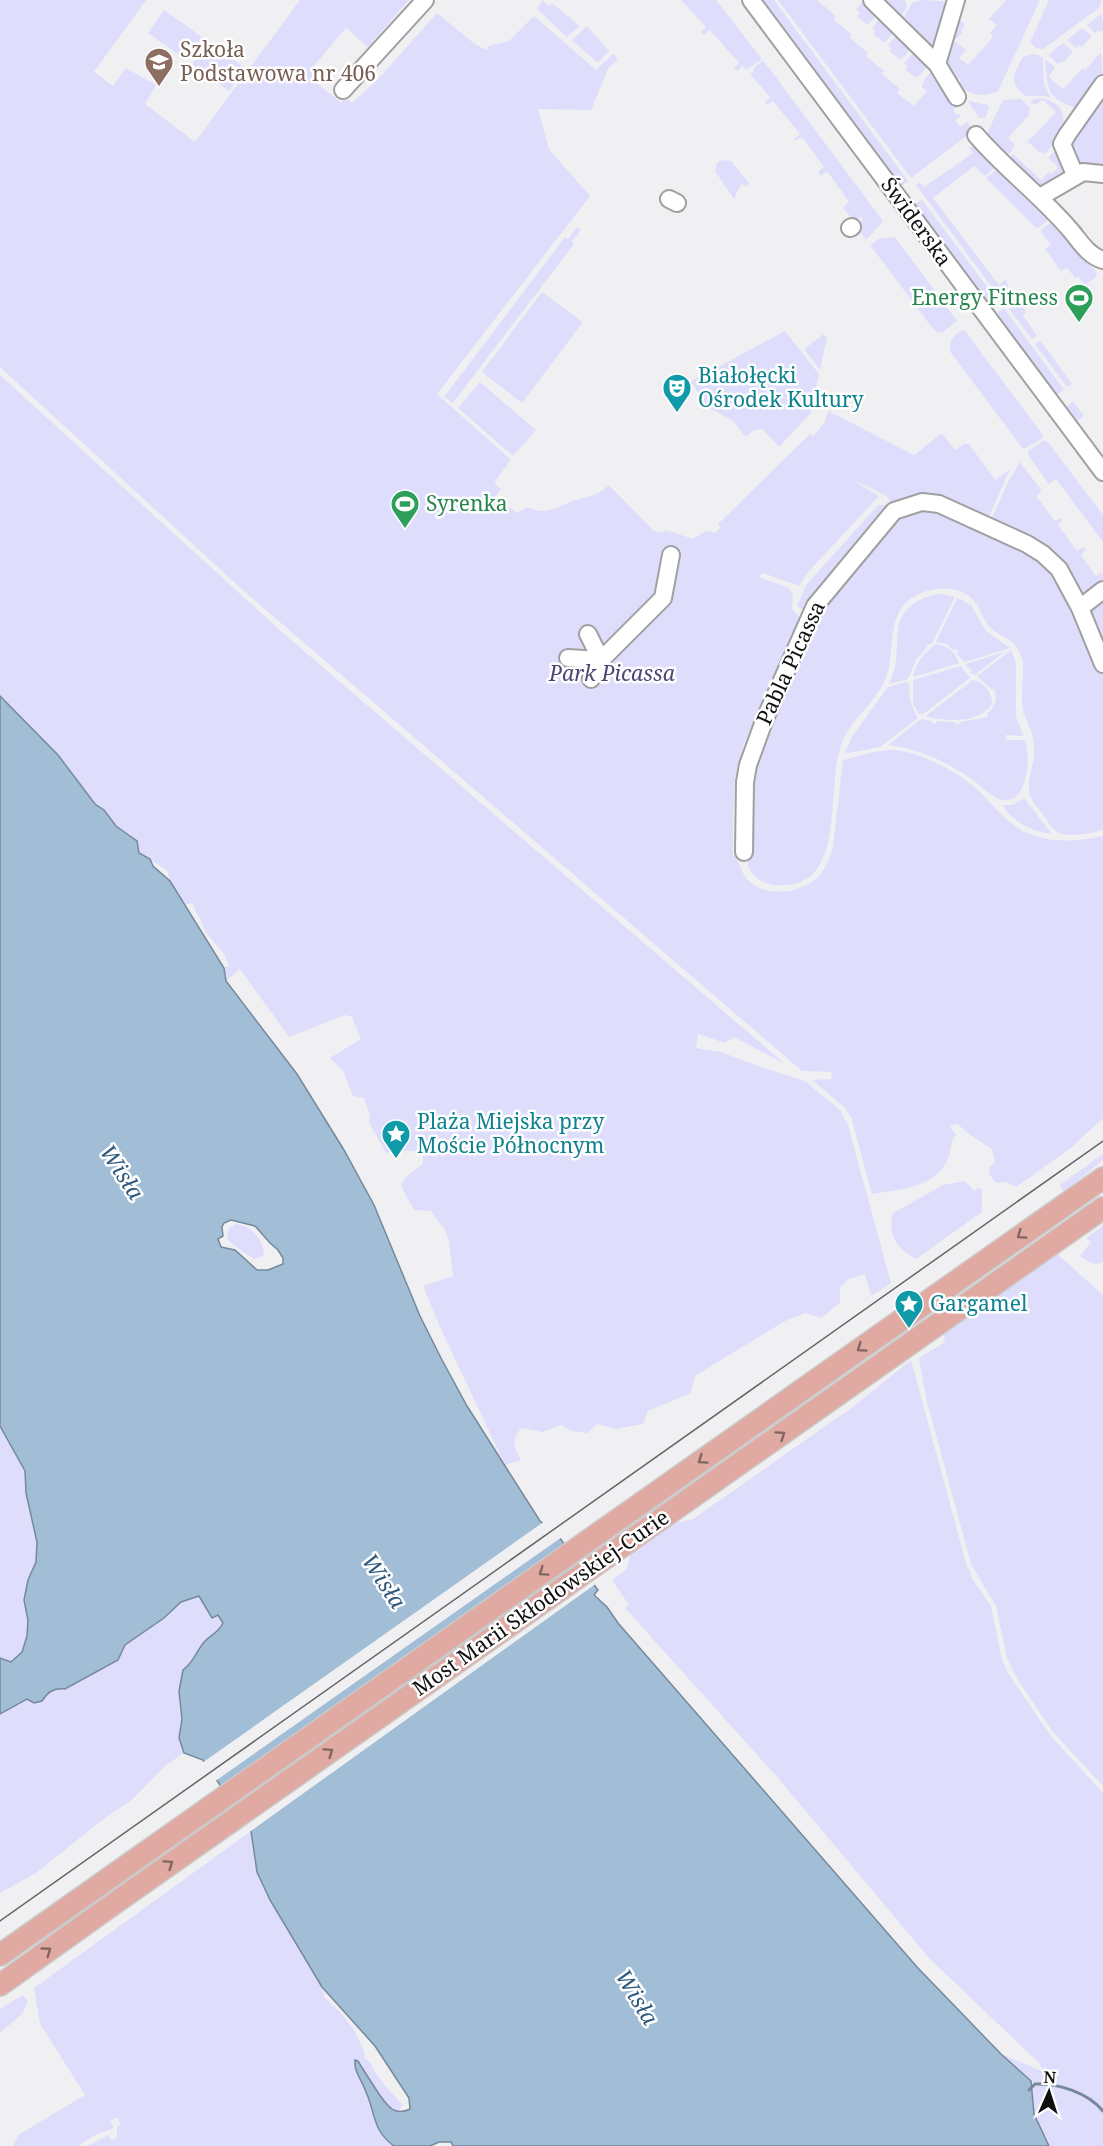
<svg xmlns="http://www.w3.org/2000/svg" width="1103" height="2146" font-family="'Noto Serif',serif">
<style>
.green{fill:#dfddfc}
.water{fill:#a2bdd6;stroke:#76899b;stroke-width:1.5;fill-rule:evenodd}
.pier{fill:#f0f0f2}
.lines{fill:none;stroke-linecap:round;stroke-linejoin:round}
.stream{stroke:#76899b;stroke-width:3}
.minor-casing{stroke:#a0a0a2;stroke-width:20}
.major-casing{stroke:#cacacb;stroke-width:24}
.minor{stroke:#fff;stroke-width:16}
.major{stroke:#e0aaa2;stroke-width:21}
.tram{stroke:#656567;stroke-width:1.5}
.oneway{stroke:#826561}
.labels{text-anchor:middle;stroke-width:5;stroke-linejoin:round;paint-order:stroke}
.education-label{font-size:21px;fill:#785e54;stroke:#fefeff;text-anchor:start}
.street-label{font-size:21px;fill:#101011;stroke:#fefeff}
.leisure-label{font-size:21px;fill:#27864d;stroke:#fefeff;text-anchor:end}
.culture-label{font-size:21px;fill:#0d838f;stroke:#fefeff;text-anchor:start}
.park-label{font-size:21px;font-style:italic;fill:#4b4574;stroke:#fefeff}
.water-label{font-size:22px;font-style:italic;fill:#2f5a7e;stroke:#fefeff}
</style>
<rect width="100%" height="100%" fill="#f0f0f2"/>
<path class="green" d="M0,0h146l-52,72 19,14 13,-18 30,17 -11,19 50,38 105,-142h109l-41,47 -22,-19 -34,40 5,5 -5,6 29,24 5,-5 6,5 29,-27 56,-63 39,32 11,5 1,-4 21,-5 25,-25 62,54 17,-16 5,5 -9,8 -18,43 -53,-1 11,40 41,47 -153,198 74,66 -17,23 7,6 -6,8 22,16 10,-6c24,10 30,-2 52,-8 15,-4 18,-3 30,-14l45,46 8,2 4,-3 27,9 13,-8 9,2 5,-5 -2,-4 92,-90 3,2 12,-14 3,-11 86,44 28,-22 13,17 9,-6h5l26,36 15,-11 -22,50 -41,-17 -54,5 -6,-11 -27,-13 -4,-1 23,14 -69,74 -11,16 -36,-13 -4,4 30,11 4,7 -1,14 9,10 -57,124 -9,33 -2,40v39c8,8 8,20 17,27 18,16 53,11 69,-6 7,-8 11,-19 14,-29l10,-87c15,-4 34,-10 50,-10 26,1 67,23 86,41 16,16 33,39 56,45 22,7 46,5 68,0v282l-31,29 -56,40 -10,-5 -10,1 -6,-8 -1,-8 6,-5 -3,-13 -26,-17 -8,-8 -8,2 6,9c-7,7 -4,17 -9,26 -13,27 -49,29 -75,33l-21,-77 -6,-9 -33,-28 20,-1 -1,-7 -29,-1 -557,-479 -245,-225z
M543,0l6,6 3,-3 28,23 -13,11 -30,-28z
M681,0h35l46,59 -16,11 -4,-4 -5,5 -3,-3 5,-5 -29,-33 -6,5 -3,-3 5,-5z
M763,0h11l134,181 -7,5z
M778,0h39l19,16 -2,4 18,15 -2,3 18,15 -2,3 18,15 -2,3 18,15 -3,4 17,13 13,-15 -5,-4c2,-8 5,-12 12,-18l23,38 -4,3 3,5 4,-1 1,2 -6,4 5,7 8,-5 3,7 -1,4 -59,45z
M864,0l15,12 -11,13 -11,-9 3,-3 -4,-3z
M877,0h28l2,6 -7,12z
M921,0l22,1 4,7 -14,42 -32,-27 11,-20z
M1006,0h34l-42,91c-14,7 -25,4 -38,-3v-9l-10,-2 -6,-16 13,-42 7,4v4l-3,4 1,2 -8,8 12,9 -7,8 9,7 25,-28 -3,-4 7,-8 -8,-6z
M1049,0h53l-3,8 -56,41 -7,-1 -6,-6z
M164,10l38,27 -16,23 -38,-27z
M1102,13l1,16 -2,3 -3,-2 -3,3 -8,-8z
M882,16l13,13 -10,14 -12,-9 3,-3 -4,-3z
M587,26l22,25 -11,12 -26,-23z
M1082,28l10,8 -10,11 -3,-2 -3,3 -9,-8z
M899,33l13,14 -11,13 -12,-9 3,-2 -4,-4z
M208,42l37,26 -16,23 -37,-27z
M1063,43l10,9 -10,11 -2,-2 -3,3 -10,-9z
M916,50l14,14 -13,14 -12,-8 3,-3 -4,-4z
M1101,52l2,28 -22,30c-34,-13 -33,-15 -36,-51l10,8 -6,10 14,12 20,-21 2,2z
M1034,54l9,3 1,28 7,13 -6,-2h-20c-17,-16 -12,-20 -2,-39z
M763,60l120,161 -17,19 -10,-15 7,-5 -2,-3 -7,5 -11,-15 6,-5 -22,-31 -6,5 -3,-4 6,-5 -22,-30 -7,4 -1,-2 6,-5 -27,-33 -6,4 -2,-3 5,-5 -20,-23 4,-3 -1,-2z
M1103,90v79l-23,-3 -11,-13 2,-19z
M1043,98c21,8 20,12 21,34l-19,22 -3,-3 -2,2 -13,-12 3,-3 1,1 25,-27 -13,-12 -9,5 -3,-3 3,-3z
M1021,99l10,10 -3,3 2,2 -22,24 7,7 -4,7 -8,6 -15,-17v-10l15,-31z
M968,101l20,4 1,3 -4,10h-6z
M970,147l11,1 17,17 -13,11 -11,-10 -41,32 66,87 7,-6c4,9 1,14 -6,19l-84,-113 4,-3 4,5 49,-34 -4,-5z
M1057,148l10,27 -26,12h-4l-29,-27 5,-6 28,26 8,-8 3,2 6,-7 -10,-9z
M722,160l9,1 18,22 -2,4 -6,-3 -7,15 -19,-28 2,-8z
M1000,167l53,49 -16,13 -51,-51z
M922,200l75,100 -6,5 -76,-101z
M1056,218l41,55 -1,4 -11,8 -7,-8 -3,1 -8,-10 -6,3 -16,-22 6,-5 -11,-13z
M577,227l4,3 -9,12 2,2 -121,159 -9,-6 121,-160 3,2z
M895,237l62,84 -14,11 -5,1 -5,-4 -63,-84 8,-6z
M542,292l41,30 -61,81 -40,-31z
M1015,304l8,3 3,5 -3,3 14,21 -5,3 -23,-30z
M1004,308l60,82 -7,5 -60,-82z
M964,330l79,105 -1,4 -19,10 -72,-96c-4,-11 2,-19 13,-23z
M785,331l34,43 -9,40 -31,33 -17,-18 -10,2 -6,6 -13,-16 -29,-16 -9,-18 -5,-5z
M824,334l3,4 -7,32 -16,-21z
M1040,340l32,44 -5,3 -32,-43z
M0,375l283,258 502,431 -51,-27 -9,6 -27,-9 -2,14 25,4 34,13 50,16 35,29 8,15 43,158 -20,13 -6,-22 -16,5 -9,8v16l-19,15 -16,-5 -20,8 -90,55 -4,17 -43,18 -5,13 -27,5 -19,-5 -10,9 -15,-2 -11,-6 -18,7 -22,-4c-10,14 -7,18 0,32l-16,5 -65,-138 -17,-41 30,-10 -4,-35 -4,-11 -14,-19 -17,-1 -13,-24 5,-9 17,-13v-10c-11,-5 -25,-3 -37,-1l-17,-31 1,-6 -6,-18 -11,-2 -10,-25 -13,-13 31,-19 -9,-22 -7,-2 -56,22 -49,-68 -14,12 -2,-13 5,-3 -5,-11 -18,-22 -14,-29 -7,2 -15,-24 -3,-11 -28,-17 -9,-19 -14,-8 -12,-16 -9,-6 -37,-49 -58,-59z
M480,382l56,48 -23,26 -55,-48z
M1073,401l11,15 -7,5 -10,-15z
M1043,441h4l56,74v27l-47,-63 -7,5 -21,-29v-4z
M1020,462l22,29 -6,5 19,25 7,-3v3l-4,4 19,26 6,-4 3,2 -5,6 15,21 6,-4 1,9 -20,16 -92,-77 18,-40z
M878,505h7l3,9 -81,99 -10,-7 9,-21z
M931,509l33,11 82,43 23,33 34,79v155c-10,3 -35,8 -44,3 -8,-5 -13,-14 -18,-21 -6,-7 -12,-14 -12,-23 -1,-12 5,-24 5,-36 0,-9 -1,-19 -5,-27 -2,-6 -5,-10 -6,-17 -4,-18 5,-40 -4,-58 -7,-15 -25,-15 -33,-29 -4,-6 -6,-14 -11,-20 -14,-17 -40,-16 -58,-7 -32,15 -21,53 -30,80 -10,28 -36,43 -45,68 -18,42 8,149 -66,142 -13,-1 -23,-7 -28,-19l6,-107 58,-139 87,-105z
M943,594l12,3 -23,46 -5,2v2l-11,13 -8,19 -19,5c2,-6 5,-12 6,-18 3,-12 1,-25 3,-37 4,-23 24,-34 45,-35z
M957,598l14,7 15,26 24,17 -45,14 -8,-8 1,-3 -2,-2 -3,1 -6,-6 -11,-2z
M1103,599v52l-16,-39z
M936,644c11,1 20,9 23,19l-45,14 -1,-2c4,-13 12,-23 23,-31z
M1011,650l5,13v54l8,19 -18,-1v5h19c6,15 3,64 -22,60 -10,-1 -21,-14 -30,-20 -26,-18 -53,-31 -85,-35l33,-26 11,2v2l4,1 1,-3 17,1 2,2h3l1,-2 28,-5 -1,-3c8,-7 11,-16 7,-25h-3l-14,-13z
M1004,652l-29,23 -5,-2 2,-3 -6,-4v-2z
M961,666l9,12 -48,37 -3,-1 -6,-10v-24z
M973,680c11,3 20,13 19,24 -13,20 -44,17 -65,13v-2z
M906,682l3,2c0,14 2,23 9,34l-38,29 -36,7 9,-19 35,-48z
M1024,798l28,36c-18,-2 -41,-12 -49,-29h10z
M1103,1154v6l-39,32 -4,-7z
M965,1181l9,10 4,-3 4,1v23l-66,47c-20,-12 -29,-23 -23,-46l50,-28z
M236,1224c18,3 26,14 28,31 -3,1 -5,3 -9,4 -3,0 -25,-17 -28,-20l2,-11z
M1103,1226v36c-10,5 -15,-1 -23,-6l11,-14 -5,-4z
M1054,1251l49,44v491l-50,-54 -34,-50 -12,-23 -11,-53 -25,-42 -45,-166 -7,-40 26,-16 -2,-10z
M911,1360l55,203 7,17 18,26 11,53 6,14 42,62 53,58v353h-54l-48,-92 43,18 -5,-9 -110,-105 -151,-180 -153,-170 4,-3 -17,-25 15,-11 3,-14 45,-32 18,-4 161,-113z
M0,1426l25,45 1,22 11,49 -1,20 -8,18 -4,20 4,20 -1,16 -5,16 -11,11 -11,-5z
M199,1596l13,22 5,-4 6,9 -3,6 -16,13 -12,22 -12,45 2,10 -3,19 5,15 -18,12 -33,34 -27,18 -70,56 -36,20v-179c17,-10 46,-27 65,-25l53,-29 7,-15 39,-27 17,-16z
M251,1831l4,33 15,36 52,87 3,11 15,14 14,18 9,18 2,10c7,4 7,9 11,15 7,11 16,21 26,31l-1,4 -4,4 -13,-9 -26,-42c0,20 2,15 9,31 8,22 6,39 27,54h-307l22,-11 2,5 6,-2v-11l4,-3 -5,-7 -6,5 4,6 -17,6 -19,12h-65l5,-11 67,-40 -45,-71 -6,-36z
M23,1995l5,6 -6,13 -22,19v-24z"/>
<path class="water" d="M0,696l58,59 37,49 9,6 12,16 21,15 2,12 11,6 3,7 17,15 54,87 2,13 71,93 47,76 30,55 46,111 21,42 26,48 73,115 17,13 41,56 -4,5 13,12 11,16 299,344 84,87 30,27 3,33 15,32h-596l-2,-4h-12l-9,4h-36c-22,-16 -18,-32 -28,-54 -4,-12 -12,-19 -11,-32l3,1c7,12 14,22 21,33 8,11 15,23 31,15l-1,-11 -34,-52 -53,-59 -52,-87 -13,-28 -6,-41 -48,-71 -19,-7 -5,-15 3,-19 -3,-28 4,-21c12,-9 13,-19 22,-29 6,-6 14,-9 18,-18l-5,-8 -6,3 -13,-22 -18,6 -17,16 -39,27 -7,15 -53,29c-12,-1 -17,3 -23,12l-8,2 -7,-4 -27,15v-56l11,4 11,-10 5,-16 1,-16 -4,-20 4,-20 8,-18 1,-20 -11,-49 -1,-22 -25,-45zM231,1220l24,6 15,17 8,7 5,8v6l-15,6h-11l-22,-20 -14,-3 -3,-8 5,-3 -1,-9 2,-4z"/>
<path class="pier" d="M545,1521l17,16 -348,245 -12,-19z
M581,1562l16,21 -349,250 -16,-24z"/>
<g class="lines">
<path class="stream" d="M1029,2090l6,-6c24,-1 53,9 68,27"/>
<g class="minor-casing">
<path id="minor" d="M751,0l352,472
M872,0l65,64 20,33
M937,64l19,-64
M343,90l82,-90
M976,135c30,35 67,62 96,97 9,11 17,24 31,28
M1075,175l-13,-31 5,-9 36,-51
M1040,197l43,-25 20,2
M669,199l8,4
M850,228l2,-1
M1080,608l23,-18
M588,634l13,26
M568,658l33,2
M591,679l10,-19 62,-62 8,-43
M744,852l1,-70 3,-17 16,-44 51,-115 79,-95 28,-9 17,2 88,40 16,10 16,15 21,39 23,56"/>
</g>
<g class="major-casing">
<path id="major" d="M0,1955l1103,-777
M0,1985l122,-87 981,-690"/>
</g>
<use href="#minor" class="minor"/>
<use href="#major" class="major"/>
<path class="tram" d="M0,1921l1103,-780"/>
</g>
<defs><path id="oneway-chevron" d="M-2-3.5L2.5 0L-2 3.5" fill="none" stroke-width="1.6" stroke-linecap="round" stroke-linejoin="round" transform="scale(1.5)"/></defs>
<g class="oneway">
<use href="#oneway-chevron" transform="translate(1021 1235) rotate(145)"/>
<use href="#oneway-chevron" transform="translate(861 1348) rotate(145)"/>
<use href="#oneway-chevron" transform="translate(781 1435) rotate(-35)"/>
<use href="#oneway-chevron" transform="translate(702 1460) rotate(145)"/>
<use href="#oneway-chevron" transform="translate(543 1572) rotate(145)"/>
<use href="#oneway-chevron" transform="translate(329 1752) rotate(-35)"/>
<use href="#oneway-chevron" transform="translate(169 1864) rotate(-35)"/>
<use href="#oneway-chevron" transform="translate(47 1951) rotate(-36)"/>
</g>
<defs>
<g id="school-pin" transform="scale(1.5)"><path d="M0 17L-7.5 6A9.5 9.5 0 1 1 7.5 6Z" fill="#8d6e63" stroke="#fefeff"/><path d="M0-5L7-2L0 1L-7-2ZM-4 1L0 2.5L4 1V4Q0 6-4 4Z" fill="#fff"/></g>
<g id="stadium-pin" transform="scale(1.5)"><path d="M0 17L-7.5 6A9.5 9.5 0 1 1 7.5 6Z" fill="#2e9e5b" stroke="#fefeff"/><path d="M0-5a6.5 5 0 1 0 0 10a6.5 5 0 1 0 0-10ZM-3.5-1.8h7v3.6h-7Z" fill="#fff"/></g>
<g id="theatre-pin" transform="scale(1.5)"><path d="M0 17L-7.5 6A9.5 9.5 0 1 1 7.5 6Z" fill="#0f9aa8" stroke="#fefeff"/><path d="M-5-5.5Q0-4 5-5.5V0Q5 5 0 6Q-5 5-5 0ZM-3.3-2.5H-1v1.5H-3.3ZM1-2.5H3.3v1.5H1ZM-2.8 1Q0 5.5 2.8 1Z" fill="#fff"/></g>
<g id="sight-pin" transform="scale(1.5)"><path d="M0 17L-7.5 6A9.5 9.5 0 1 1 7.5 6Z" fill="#0f9aa8" stroke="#fefeff"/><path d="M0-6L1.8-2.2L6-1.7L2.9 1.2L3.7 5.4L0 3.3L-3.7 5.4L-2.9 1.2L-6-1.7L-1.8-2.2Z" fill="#fff"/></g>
</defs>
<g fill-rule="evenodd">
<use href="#school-pin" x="159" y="62"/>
<use href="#stadium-pin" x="1079" y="298"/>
<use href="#theatre-pin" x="677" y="388"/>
<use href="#stadium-pin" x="405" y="504"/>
<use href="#sight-pin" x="396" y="1134"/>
<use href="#sight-pin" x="909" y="1304"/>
</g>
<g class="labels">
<g class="education-label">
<text x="180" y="57">Szkoła<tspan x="180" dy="24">Podstawowa nr 406</tspan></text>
</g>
<g class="street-label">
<text transform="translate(916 222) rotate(54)" y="7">Świderska</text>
<text transform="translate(791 663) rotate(-65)" y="7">Pabla Picassa</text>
<text transform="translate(541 1603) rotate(-35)" y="7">Most Marii Skłodowskiej-Curie</text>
</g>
<g class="leisure-label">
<text x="1058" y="305">Energy Fitness</text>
<text x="426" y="511" text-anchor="start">Syrenka</text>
</g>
<g class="culture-label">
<text x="698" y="383">Białołęcki<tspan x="698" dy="24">Ośrodek Kultury</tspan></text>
<text x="417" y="1129">Plaża Miejska przy<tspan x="417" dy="24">Moście Północnym</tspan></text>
<text x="930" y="1311">Gargamel</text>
</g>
<g class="park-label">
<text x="612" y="681">Park Picassa</text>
</g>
<g class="water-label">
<text transform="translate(122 1172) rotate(57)" y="8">Wisła</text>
<text transform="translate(384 1581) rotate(57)" y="8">Wisła</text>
<text transform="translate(637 1997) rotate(59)" y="8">Wisła</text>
</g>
</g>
<g transform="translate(1049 2092) rotate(3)" stroke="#fefeff" stroke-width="4.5" paint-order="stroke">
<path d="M0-4.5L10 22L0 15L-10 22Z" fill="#101011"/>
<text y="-9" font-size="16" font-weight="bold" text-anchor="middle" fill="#101011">N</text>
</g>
</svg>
